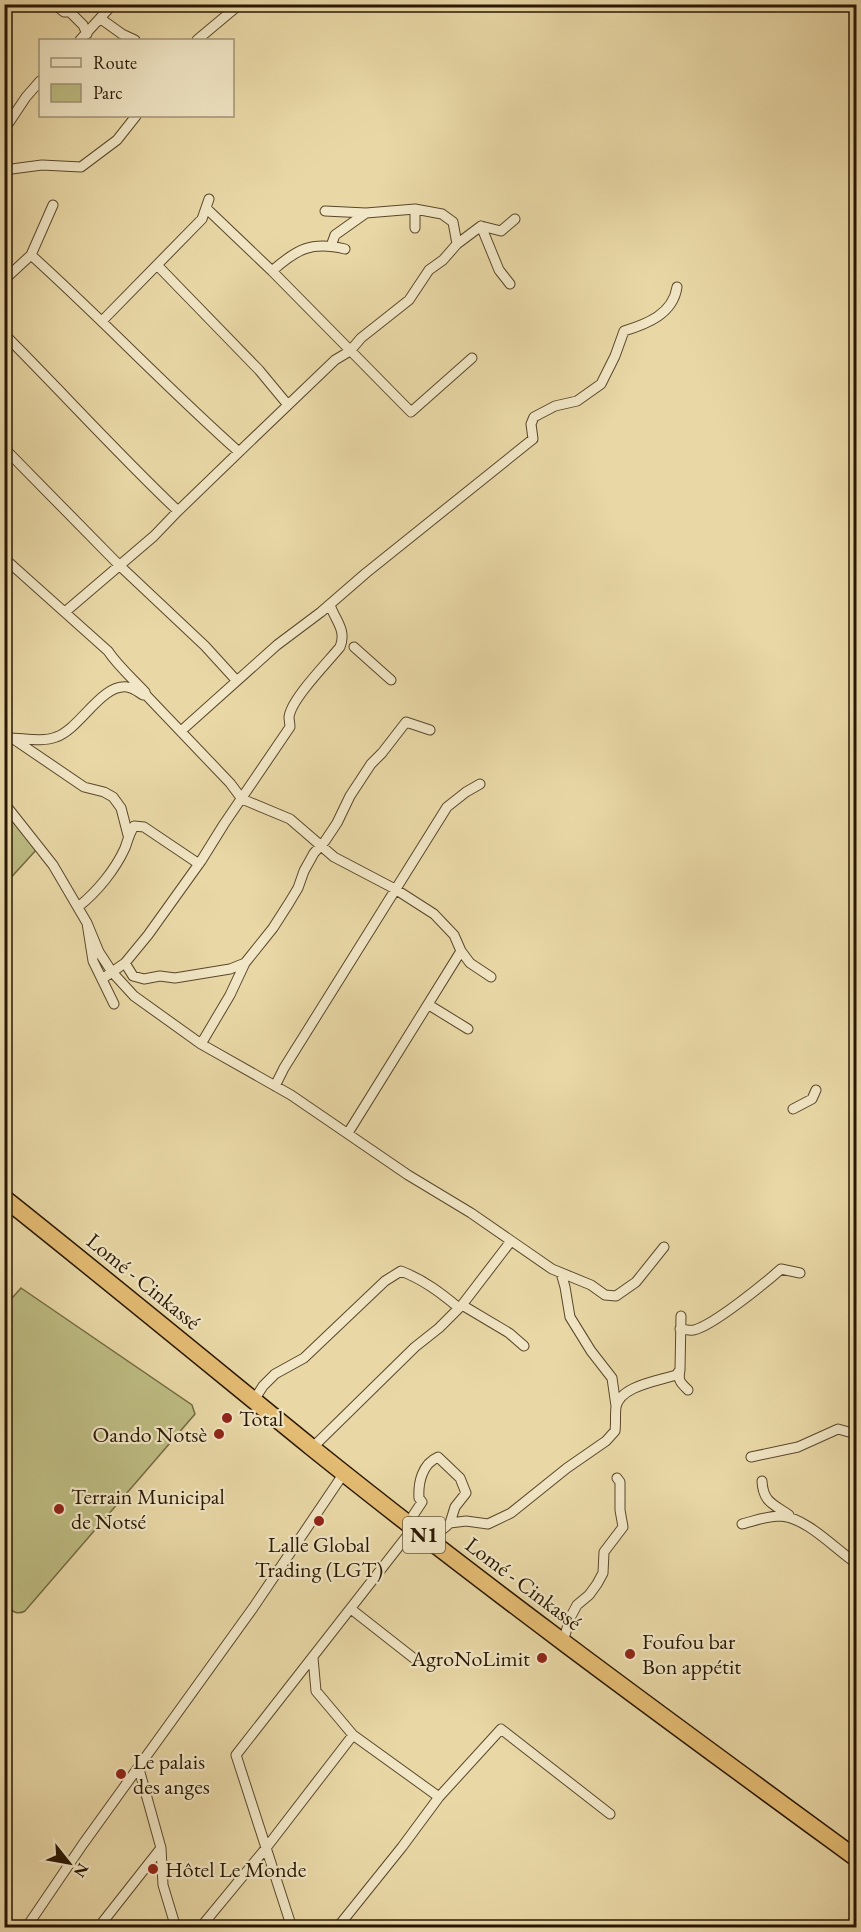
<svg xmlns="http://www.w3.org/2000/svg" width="861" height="1932" font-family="'EB Garamond',serif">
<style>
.green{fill:#bdbc82;stroke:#736a42;stroke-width:1.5}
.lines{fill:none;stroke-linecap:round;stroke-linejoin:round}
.minor-casing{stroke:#59472b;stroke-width:11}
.trunk-casing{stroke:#291702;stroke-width:19}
.minor{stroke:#f1e6c5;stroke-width:9}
.trunk{stroke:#e4bc73;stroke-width:16}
.poi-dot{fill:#8f2418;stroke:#f1e6c5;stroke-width:2}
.labels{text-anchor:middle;stroke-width:4.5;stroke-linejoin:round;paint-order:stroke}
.shield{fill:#f1e6c5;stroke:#65553c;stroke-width:1.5}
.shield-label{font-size:21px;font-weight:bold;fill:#291702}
.street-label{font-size:22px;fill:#291702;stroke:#f1e6c5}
.poi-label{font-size:22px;fill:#291702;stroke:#f1e6c5;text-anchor:start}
</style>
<rect width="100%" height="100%" fill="#e9d8a6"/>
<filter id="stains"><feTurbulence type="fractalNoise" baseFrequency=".00333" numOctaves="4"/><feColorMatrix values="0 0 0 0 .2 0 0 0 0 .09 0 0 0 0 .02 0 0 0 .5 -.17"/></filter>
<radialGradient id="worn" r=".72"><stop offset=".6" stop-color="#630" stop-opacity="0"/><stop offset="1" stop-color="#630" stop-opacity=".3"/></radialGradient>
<path class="green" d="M4,811l33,38 -31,34 -2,-3z
M21,1288l171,117 3,9 -170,197c-9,5 -13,-1 -20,-6l-1,-298z"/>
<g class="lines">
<g class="minor-casing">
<path id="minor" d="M54,4l10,8h6l13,13 4,9
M101,19l21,15 13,6
M80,40l33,-36
M197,40l43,-36
M4,130l22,-33 14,-16
M4,170l38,-5 39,2 36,-27 19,-24
M206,208l66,63 139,141 61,-54
M415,209l27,5 11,8 4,22
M325,211l41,2
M481,226l18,44 11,14
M331,246l4,-11 31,-22 49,-4v19
M31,255c71,64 136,133 208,197l96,-92 15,-9 11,-13 48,-38 20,-30 14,-10 14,-16 24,-18 20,5 14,-12
M157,265l102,105 29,35
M272,271c25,-22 39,-30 73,-22
M4,280l27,-25 22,-50
M102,321l100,-102 7,-20
M4,334c59,59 114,120 174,177l-24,25 -89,76
M4,448l115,117 86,81 31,34
M178,511l61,-59
M4,558l104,93c10,15 24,27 37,41l1,3 84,88 12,16 48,20 44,38 61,32 39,25 20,21 7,16 9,12 21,14
M354,647l37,33
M181,731l96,-86 44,-33 45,-39 167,-134 -2,-15 3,-7 21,-11 22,-5 24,-17 14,-28 9,-25c23,-7 49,-17 53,-44
M4,738c16,-1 37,5 52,-1 24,-8 45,-53 71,-50 7,1 11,5 16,8
M12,738l72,49 20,5 9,5 8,11 7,27
M4,803l49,62 34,58 6,38 21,43
M78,907c19,-15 37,-37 47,-59 3,-8 4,-14 9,-22l10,1 55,37
M87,923l12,29 13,20 22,24 67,48 90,51 117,80 63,38 81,56 39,16 14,10 11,1 20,-14 28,-35
M125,963l8,13 11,3 16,-3 15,2 55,-9 15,-6
M102,979l23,-16 23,-28 53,-74 23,-37 66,-97c0,-3 -1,-7 -1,-10 2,-18 39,-55 51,-70 7,-17 -5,-27 -10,-42
M429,1005l39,24
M201,1044l29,-49 15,-32 28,-35 16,-25 9,-15 6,-17 10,-18 11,-12 12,-18 13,-27 21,-32 11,-11 24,-31 24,8
M275,1086l9,-18 163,-261 19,-15 14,-8
M793,1109l19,-10 4,-9
M348,1133l113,-182
M561,1273l4,14 5,30 21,34 21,27 4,28
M462,1305l47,28 15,13
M680,1329c4,0 10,2 14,1 20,-5 71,-47 87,-61l19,4
M680,1370c-2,11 0,12 8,20
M254,1400l9,-14 12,-12 29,-16 81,-77 16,-10c23,9 40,22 58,37
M312,1448l103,-101 24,-19 23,-23 49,-64
M751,1457l47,-10 40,-18 18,5
M762,1481c1,21 11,23 27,34
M408,1523l14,-21 -3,-4c-1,-15 3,-34 19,-41l22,21 6,15 -11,14 -5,16
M742,1524c12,-3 25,-8 38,-8 26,1 55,33 76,47
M430,1540l20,-17 16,-2 22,3 23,-11 56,-45 39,-27 9,-10c1,-8 0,-17 1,-24 4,-21 42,-26 60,-32l4,-5 1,-54
M351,1609l65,51
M563,1642l7,-24 7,-13 12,-10 8,-11 6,-11 1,-21 19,-25 -3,-17v-28l-3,-4
M313,1658l3,33 37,44 86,62 -37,50 -65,81
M139,1769l22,79 2,37 13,43
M439,1797l62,-68 109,85
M26,1928l57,-84 170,-236 91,-135
M98,1928l63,-80
M200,1928l66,-80 87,-113
M292,1928l-56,-173 178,-228"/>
</g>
<g class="trunk-casing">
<path id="trunk" d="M4,1198c103,82 205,166 307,249 178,143 362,277 545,411"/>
</g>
<use href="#minor" class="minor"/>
<use href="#trunk" class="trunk"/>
</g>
<g class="poi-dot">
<circle cx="227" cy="1418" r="6"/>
<circle cx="219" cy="1434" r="6"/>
<circle cx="59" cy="1509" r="6"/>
<circle cx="319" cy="1521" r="6"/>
<circle cx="630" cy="1654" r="6"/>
<circle cx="542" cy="1658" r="6"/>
<circle cx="121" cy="1774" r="6"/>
<circle cx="153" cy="1869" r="6"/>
</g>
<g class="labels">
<rect class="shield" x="403" y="1517" width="42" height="36" rx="4.5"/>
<g class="shield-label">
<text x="424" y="1542">N1</text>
</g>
<g class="street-label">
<text transform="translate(144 1281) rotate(39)" y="8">Lomé - Cinkassé</text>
<text transform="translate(524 1583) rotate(37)" y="8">Lomé - Cinkassé</text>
</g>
<g class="poi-label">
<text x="239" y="1426">Total</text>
<text x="207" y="1442" text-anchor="end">Oando Notsè</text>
<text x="71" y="1504">Terrain Municipal<tspan x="71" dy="25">de Notsé</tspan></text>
<text x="319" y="1552" text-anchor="middle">Lalle Global<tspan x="319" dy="25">Trading (LGT)</tspan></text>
<text x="642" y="1649">Foufou bar<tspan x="642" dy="25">Bon appétit</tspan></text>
<text x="530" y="1666" text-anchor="end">AgroNoLimit</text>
<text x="133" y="1769">Le palais<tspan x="133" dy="25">des anges</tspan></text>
<text x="165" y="1877">Hôtel Le Monde</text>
</g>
</g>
<rect width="861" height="1932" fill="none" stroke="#e9d8a6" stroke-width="24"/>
<rect x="6" y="6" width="849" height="1920" fill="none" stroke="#291702" stroke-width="3"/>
<rect x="12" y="12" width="837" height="1908" fill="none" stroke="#291702" stroke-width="1.5"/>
<rect x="39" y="39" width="195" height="78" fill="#f1e6c5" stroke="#a19377" stroke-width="1.5"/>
<rect x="51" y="58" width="30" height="9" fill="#f1e6c5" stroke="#a19377" stroke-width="1.5"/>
<text x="93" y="69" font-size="18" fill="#291702">Route</text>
<rect x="51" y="84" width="30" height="18" fill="#bdbc82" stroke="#a19377" stroke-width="1.5"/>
<text x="93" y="99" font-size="18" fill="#291702">Parc</text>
<g transform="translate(69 1863) rotate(121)" stroke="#f1e6c5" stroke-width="4.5" paint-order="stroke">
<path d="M0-4.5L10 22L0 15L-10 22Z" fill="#291702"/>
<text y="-9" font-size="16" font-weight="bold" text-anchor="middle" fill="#291702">N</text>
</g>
<rect width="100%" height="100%" filter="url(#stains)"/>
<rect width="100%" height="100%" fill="url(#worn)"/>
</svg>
